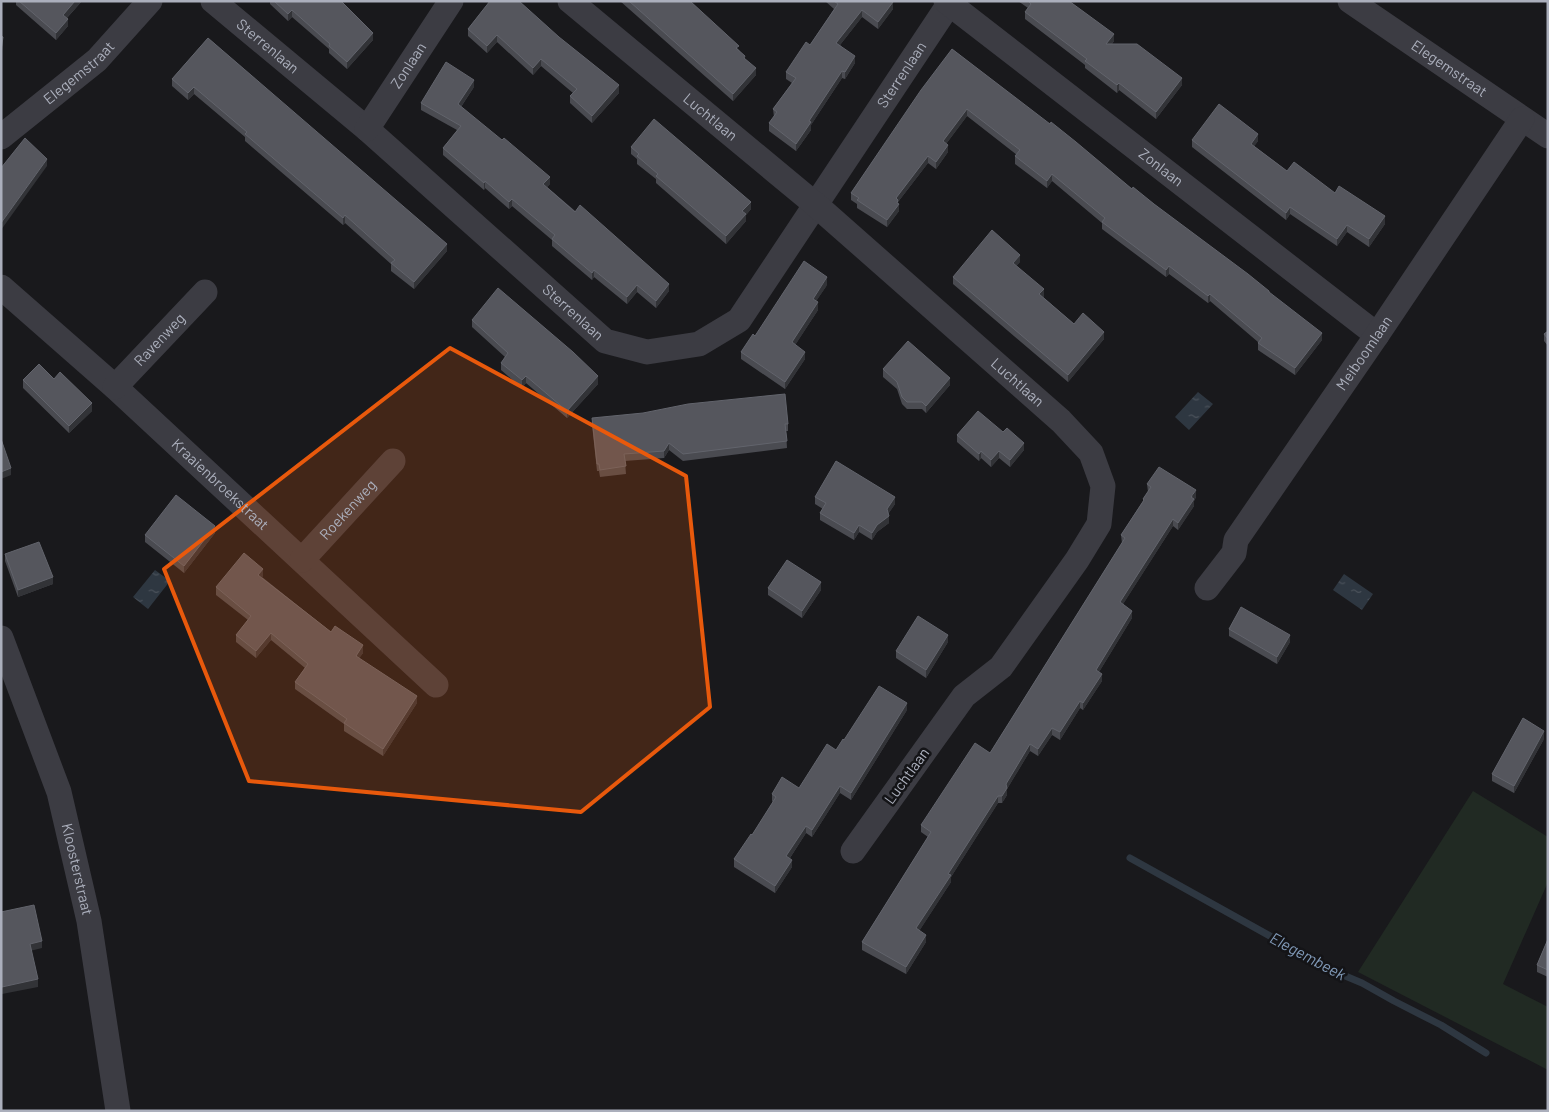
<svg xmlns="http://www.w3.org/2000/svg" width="1549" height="1112" font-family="Barlow,sans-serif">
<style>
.grass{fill:#212a23}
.water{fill:url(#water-ripples)}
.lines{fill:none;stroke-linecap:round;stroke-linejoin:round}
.stream{stroke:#2e3741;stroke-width:7}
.street{stroke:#3c3c43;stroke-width:25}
.wall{fill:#4a4b51}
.shaded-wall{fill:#323337}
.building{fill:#55565d;stroke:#62646c}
.marked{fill:#e8590c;fill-opacity:0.2;stroke:#e8590c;stroke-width:4;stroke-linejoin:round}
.labels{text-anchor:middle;stroke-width:5;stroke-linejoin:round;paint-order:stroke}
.street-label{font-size:15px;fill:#abafbc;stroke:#141417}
.water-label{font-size:16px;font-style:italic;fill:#819ab8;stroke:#141417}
</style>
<defs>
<pattern id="water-ripples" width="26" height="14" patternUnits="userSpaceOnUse" patternTransform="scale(1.25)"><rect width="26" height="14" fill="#2e3741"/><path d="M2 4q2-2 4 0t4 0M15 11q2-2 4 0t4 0" fill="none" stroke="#4a515a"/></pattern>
</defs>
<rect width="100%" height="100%" fill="#19191c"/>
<path class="grass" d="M1473,791l75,46v45l-45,102 45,23v63l-190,-98z"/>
<path class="water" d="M1198,392l15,12 -24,26 -14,-13z
M155,570l15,11 -22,28 -15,-12z
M1344,574l29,20 -11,16 -29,-20z"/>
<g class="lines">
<path class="stream" d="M1130,858l201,112 31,13 32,18 47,24 45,28"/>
<g class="street">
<path id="s1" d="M213,1l154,128 238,212 42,11 52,-8 40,-24 210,-316"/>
<path id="s2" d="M570,1l246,204 245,216 30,32 12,33 -4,38 -22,36 -76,107 -37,29 -111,155"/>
<path id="s3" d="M946,1l431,334"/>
<path id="s4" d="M1350,1l198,135"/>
<path id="s5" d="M367,129l84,-128"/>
<path id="s6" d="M1,137l96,-77 53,-59"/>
<path id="s7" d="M1,287l114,100 321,298"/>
<path id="s8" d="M115,387l90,-95"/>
<path id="s9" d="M302,560l91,-99"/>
<path id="s10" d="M1207,588l27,-35 2,-13 141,-205 145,-216"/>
<path id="s11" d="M1,638l58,154 30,129 29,190"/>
</g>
</g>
<path class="wall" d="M16,1h66l-15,17 1,8 -12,14 -40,-35z
M270,1h71l32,39 -26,29 -18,-16v-4l-37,-32 -4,4 -18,-17z
M490,1l129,92 -27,30 -22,-20v-7l3,-3 -32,-27 -8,9 -36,-33 -10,11 -19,-17v-7z
M620,1h70l49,49 17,25 -23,26z
M825,1h67l1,8 -15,20 -16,-12 -22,28 15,18 -10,16 -3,-1 -31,47v5l-15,21 -27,-20v-8l5,-6 -1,-8 19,-26 -6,-4v-7l24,-27 24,-36z
M1018,1h51l45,40 -2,3 70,41 -26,34 -37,-29 -2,3 -32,-25v-3l-60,-46v-7l3,-4z
M208,38l239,213 -33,38 -23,-18v-7l-46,-41 -2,2 -98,-84v-4l-51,-43 -6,6 -16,-14v-7z
M952,49l180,140 22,15 115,89 53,47 -27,35 -37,-25v-8l-48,-41 -2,2 -39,-29 -3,3 -64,-48v-6l-50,-42 -5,7 -32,-24v-8l2,-1 -50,-39 -21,28 2,8 -12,17 -8,-6 -30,39 1,9 -12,16 -30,-19v-4l-6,-4v-7z
M474,87l-13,20 89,77 -3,3 122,104 -13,17 -19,-16 -10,12 -33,-27 -2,3 -40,-34v-6l-40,-34 -3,3 -24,-21 -1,2 -41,-35v-7l14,-18 -36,-20v-7z
M1192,140l66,1 -4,5 33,25 48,22 50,31 -16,23 -22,-15 -10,14 -47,-32 -4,6 -94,-73z
M631,147l120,62 -5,6v6l-20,23 -70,-61v-4l-19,-15v-5l-6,-5z
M1020,262l-4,4 28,30 -1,1 31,27 30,15 -36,43 -115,-98v-7z
M827,285l-11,16 2,9 -23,35 10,14 -20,30 -44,-30v-7l14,-16z
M472,320l126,64 -31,34 -41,-35 -4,5 -21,-18v-7l4,-6 -33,-30z
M1548,331v15l-4,-5v-7z
M883,369l67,16 -24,28 -4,-4h-15l-5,-5 -5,-15 -14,-12z
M54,379l38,32 -23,22 -46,-45v-8z
M592,418l196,6v7h-2l1,17 -104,13 -14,-11 -5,8 -39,3 1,13 -26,3 -1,-6h-2l-5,-46z
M957,435l67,15 -14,17 -11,-9 -8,9 -10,-9 -2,3 -22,-19z
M1147,484l49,13 -2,4v5l-16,24 -5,-4 -50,78 9,14 -33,54 3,9 -19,29 -3,-2 -20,32 -8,-5 -14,21 -8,-5 -23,38v6l-5,8h-4l-47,74v5l-32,49 7,11 -20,32 -44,-24v-8l66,-105 -7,-5v-7l69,-72 132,-210 -1,-8 22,-34v-2l5,-7z
M815,497l80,7 -7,10 1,9 -12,9 -5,8 -13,-8 -5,8 -34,-20v-7l3,-4 -8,-5z
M215,533l-31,40 -39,-31v-7z
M5,554l48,30 -35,13 -13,-36z
M263,576l-1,1 69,55 32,21 -4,5 58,45 -34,53 -39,-25v-7l-49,-35v-7l10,-14 -34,-28 -15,18 -20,-16v-7l12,-15 -32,-25v-8z
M768,588l53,2 -19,28 -34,-23z
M1229,629l61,13 -13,22 -48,-28z
M948,642l-22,36 -30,-20v-7z
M907,710l-56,90 -11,-7 -28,44 -6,-4 -16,25 2,9 -17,26 -41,-26v-8l18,-24 21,-33 -1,-1v-7l27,-6 37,-38 8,-10z
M1544,739l-30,54 -22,-12v-7z
M1548,939v38l-11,-5v-7z"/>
<path class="shaded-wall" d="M75,1h7l-19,21v-7z
M893,2v7l-15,20v-7z
M292,10v7l-4,4v-7z
M862,10v7l-26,33v-7z
M68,19v7l-12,14v-7z
M373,33v7l-26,29v-7z
M1114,34v7l-8,10v-7z
M497,35v7l-10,11v-7z
M3,37v7l-2,14v-8z
M855,56v7l-10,16v-7z
M541,59v7l-8,9v-7z
M756,68v7l-23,26v-7z
M842,71v7l-31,47v5l-15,21v-7l13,-23z
M1182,78v7l-26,34v-7z
M474,80v7l-16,24v-7z
M1119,83v7l-2,3v-8z
M619,85v8l-27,30v-7z
M194,87v7l-6,6v-7z
M967,109v7l-24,32v-7z
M1258,134v7l-7,10v-7z
M948,145v7l-12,17v-7z
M928,156v7l-30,39 1,9 -12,16v-7l9,-22z
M47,159v7l-46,64v-7z
M1052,174v7l-5,7v-7z
M550,177v7l-7,8v-8z
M485,181v7l-1,2v-7z
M512,199v7l-3,3v-7z
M751,202v7l-5,6v6l-20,23v-8l16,-25z
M1290,207v7l-4,6v-7z
M345,215v8l-2,2v-7z
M1385,216v8l-16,23v-8z
M1347,225v7l-10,14v-7z
M447,244v7l-33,38v-7z
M1020,255v7l-7,8v-7z
M1169,266v8l-3,3v-7z
M594,270v7l-2,3v-7z
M827,277v8l-14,21v-7z
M669,284v7l-13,17v-7z
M637,285v7l-10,12v-7z
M1044,289v7l-5,5v-7z
M1210,294v7l-2,2v-7z
M818,302v8l-26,40v-8z
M1104,332v7l-36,43v-7z
M1322,333v7l-27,35v-7z
M805,352v7l-20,30v-7z
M526,376v7l-4,5v-8z
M598,376v8l-31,34v-7z
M950,378v7l-24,28v-7z
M92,403v8l-23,22v-7z
M669,443v7l-5,8v-7z
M1024,443v7l-14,17v-7z
M981,451v7l-2,3v-7z
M999,451v7l-8,9v-7z
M11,468v7l-10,4v-7z
M1196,490v7l-2,4v5l-16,24v-7z
M895,497v7l-8,12v-7z
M889,516v7l-12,9 -5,8v-7l5,-8z
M1173,519v7l-53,83v-7z
M859,525v7l-5,8v-7z
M215,526v7l-31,40v-7z
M263,569v7l-5,6v-7z
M53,577v7l-35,13v-7z
M821,582v8l-19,28v-7z
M1132,611v7l-36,59v-7z
M271,633v7l-15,18v-7z
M948,635v7l-22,36v-8z
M1290,635v7l-13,22v-7z
M363,645v8l-7,10v-7z
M1102,674v7l-19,29v-7z
M417,696v7l-34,53v-7z
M1080,701v7l-20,32v-8z
M907,703v7l-56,90v-7z
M1052,728v7l-14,21v-7z
M1544,731v8l-30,54v-7z
M1030,744v7l-23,38v6l-5,8v-7l4,-12z
M840,786v7l-28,44v-7z
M998,796v7l-47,74v5l-35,54v-8l32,-54z
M806,826v7l-20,31v-8z
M792,860v7l-17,26v-7z
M926,935v7l-20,32v-7z
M42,941v7l-12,3v-7z
M38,979v8l-36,7v-7z"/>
<path class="building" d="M19,1h56l-12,14 5,4 -12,14z
M274,1h67l32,32 -26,29 -18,-16 1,-2 -38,-34 -4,4z
M490,1h29l40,36 60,48 -27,31 -22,-20 7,-7 -36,-30 -8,9 -36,-33 -10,11 -19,-17z
M629,1h61l49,45 -3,2 9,8 -1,2 12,10 -23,26z
M834,1h58l1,1 -15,20 -16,-12 -26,33 19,13 -10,16 -3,-1 -33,50 2,1 -15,22 -27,-21 8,-11 -4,-3 23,-31 -10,-6 20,-30 4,3 28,-41z
M1028,1h41l45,33 -8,10h31l45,34 -26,34 -37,-29 -2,2 -32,-24 2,-2 -62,-47 6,-8z
M1,36l2,1 -2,13z
M208,38l239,206 -33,38 -23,-19 4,-3 -50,-45 -2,3 -98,-84 2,-2 -53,-45 -6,6 -16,-14z
M952,49l98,75 1,-2 25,20 56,47 1,-2 21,17 94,70 21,17v1l53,41 -27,35 -37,-25 4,-5 -52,-44 -2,2 -39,-30 -3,4 -64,-48 3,-4 -53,-44 -5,7 -32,-25 5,-6 -53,-41 -24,32 5,4 -12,17 -8,-6 -32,42 2,2 -1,3 2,1 -12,16 -30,-20 2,-2 -8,-5 70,-103z
M446,62l28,18 -16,24 44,36 2,-2 46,39 -7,7 32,28 5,-7 89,79 -13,17 -19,-16 -10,12 -33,-27 -2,3 -40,-34 3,-4 -43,-36 -3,3 -24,-21 -1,2 -41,-35 18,-22 -40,-23z
M1219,104l39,30 -7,10 36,27 7,-9 41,31 4,-7 46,30 -16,23 -22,-14 -10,14 -47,-32 -4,6 -94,-73z
M654,119l97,83 -9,9 4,3 -20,22 -70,-60 2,-2 -21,-18 2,-2 -8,-7z
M25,138l22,21 -46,64v-55z
M992,230l28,25 -7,8 31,26 -5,5 35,30 9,-11 21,19 -36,43 -115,-98z
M804,261l23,16 -14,22 5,3 -26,40 13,10 -20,30 -44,-30 12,-18 2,2z
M498,288l75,64 25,24 -31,35 -41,-35 -4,4 -21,-17 7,-10 -36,-33z
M1548,331v8l-4,-5z
M908,341l42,37 -24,28 -4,-4h-15l-5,-5 -5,-15 -14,-13z
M39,364l15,15 6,-7 32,31 -23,23 -46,-46z
M785,394l3,30h-3l2,17 -104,13 -14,-11 -5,8 -40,3 2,12 -26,4 -1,-6h-2l-5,-46 51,-5 45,-9z
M978,411l25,21 4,-4 17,15 -14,17 -11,-9 -8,9 -10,-9 -2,3 -22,-19z
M1,439l10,29 -10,4z
M836,461l59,36 -8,12 2,7 -12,9 -5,8 -13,-8 -5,8 -34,-20 6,-10 -11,-6z
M1159,467l37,23 -5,7 3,2 -16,24 -5,-4 -53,83 12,9 -36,59 6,4 -19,29 -3,-2 -20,31 -8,-4 -14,21 -8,-5 -24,40 1,4 -5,8h-4l-50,78 3,1 -35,53 10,7 -20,32 -44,-25 69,-110 -10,-7 54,-82 15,10 135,-215 -4,-3 23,-35 -1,-1 8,-12 -4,-3z
M176,495l39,31 -31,40 -39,-31z
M39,542l14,35 -35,13 -13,-36z
M244,553l19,16 -5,6 73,57 4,-6 28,19 -7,11 61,40 -34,53 -39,-26 3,-4 -52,-37 13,-18 -37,-31 -15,18 -20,-16 15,-19 -35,-29z
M787,560l34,22 -19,29 -34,-23z
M1241,607l49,28 -13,22 -48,-28z
M918,616l30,19 -22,35 -30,-19z
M879,686l28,17 -56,90 -11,-7 -28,44 -6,-4 -20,30 6,4 -17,26 -41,-27 17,-25 1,1 24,-38 -4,-3 10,-17 17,11 28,-44 9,6 7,-11 1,1z
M1523,718l21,13 -30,55 -22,-12z
M34,905l8,36 -12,3 8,35 -36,8 -1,-3v-72z
M1548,939v31l-11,-5z"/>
<path class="marked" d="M450,348l236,128 24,231 -129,105 -332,-31 -85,-212z"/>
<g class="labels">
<g class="street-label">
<text dy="5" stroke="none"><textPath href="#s1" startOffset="71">Sterrenlaan</textPath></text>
<text dy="5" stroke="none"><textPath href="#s5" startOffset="76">Zonlaan</textPath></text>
<text dy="5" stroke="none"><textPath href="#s4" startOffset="120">Elegemstraat</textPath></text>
<text dy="5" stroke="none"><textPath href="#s6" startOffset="101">Elegemstraat</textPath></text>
<text dy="5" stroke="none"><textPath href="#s1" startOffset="956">Sterrenlaan</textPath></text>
<text dy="5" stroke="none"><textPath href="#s2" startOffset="182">Luchtlaan</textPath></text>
<text dy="5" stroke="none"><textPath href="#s3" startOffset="272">Zonlaan</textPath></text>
<text dy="5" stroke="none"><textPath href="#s1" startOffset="476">Sterrenlaan</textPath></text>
<text dy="5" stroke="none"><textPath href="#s8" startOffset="65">Ravenweg</textPath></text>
<text dy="5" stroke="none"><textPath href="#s10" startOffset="284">Meiboomlaan</textPath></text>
<text dy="5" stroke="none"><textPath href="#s2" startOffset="588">Luchtlaan</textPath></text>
<text dy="5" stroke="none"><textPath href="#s7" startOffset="295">Kraaienbroekstraat</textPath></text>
<text dy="5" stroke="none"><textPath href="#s9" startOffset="68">Roekenweg</textPath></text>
<text transform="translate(907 776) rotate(-54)" y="5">Luchtlaan</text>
<text dy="5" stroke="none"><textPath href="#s11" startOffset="244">Kloosterstraat</textPath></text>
</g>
<g class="water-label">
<text transform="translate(1308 956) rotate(28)" y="6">Elegembeek</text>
</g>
</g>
<rect width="1549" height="1112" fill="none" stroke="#abafbc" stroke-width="5"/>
</svg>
